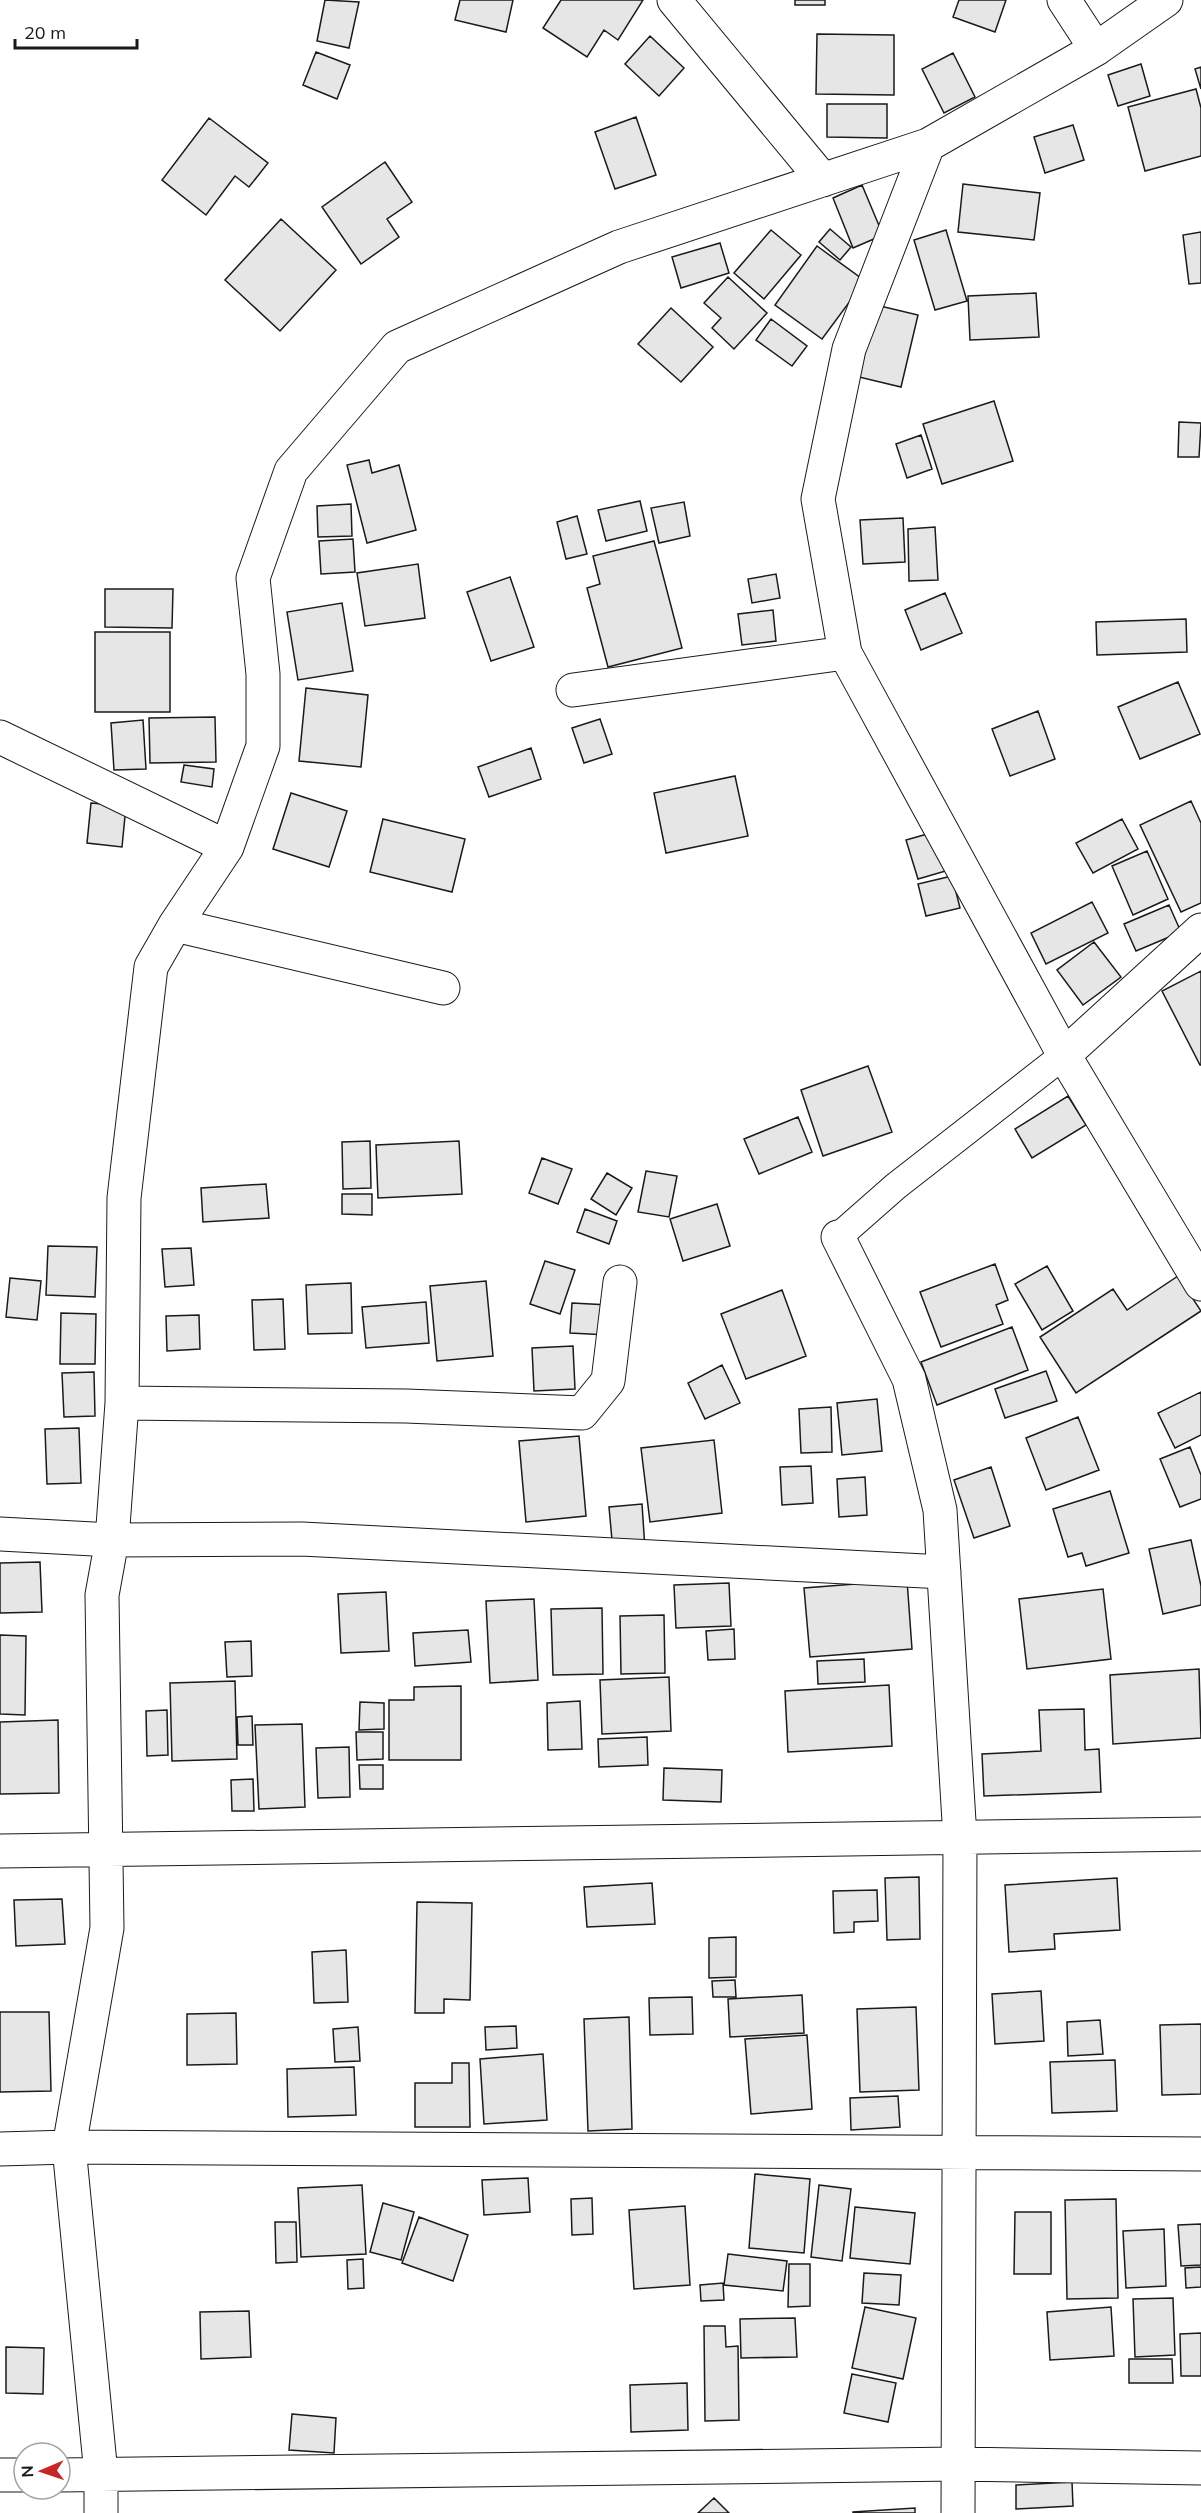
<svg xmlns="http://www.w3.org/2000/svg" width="1201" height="2513" font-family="Mulish,sans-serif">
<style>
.building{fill:#e6e6e6;stroke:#1a1a1a;stroke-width:1.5}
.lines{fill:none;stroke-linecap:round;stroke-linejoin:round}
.pedestrian-casing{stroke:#1a1a1a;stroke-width:29}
.minor-casing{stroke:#1a1a1a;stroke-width:35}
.pedestrian{stroke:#fff;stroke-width:27}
.minor{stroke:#fff;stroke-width:33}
</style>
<rect width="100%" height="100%" fill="#fff"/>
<path class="building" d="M325,0l34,2 -10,46 -32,-7z
M460,0h53l-7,32 -51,-12z
M561,0h82l-25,40 -14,-10 -17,27 -44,-29z
M795,0h30v5h-30z
M959,0h47l-11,32 -42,-15z
M817,34l77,1v60l-78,-1z
M650,36l34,32 -25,28 -34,-32z
M316,52l34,13 -13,34 -34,-14z
M953,53l22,44 -31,16 -22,-44z
M1141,64l9,32 -32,10 -10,-31z
M1201,67v22l-6,-20z
M1196,89l5,19v48l-56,15 -17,-64z
M827,104h60v34l-60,-1z
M636,117l20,58 -41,14 -20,-57z
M209,118l59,45 -19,24 -14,-11 -29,39 -44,-35z
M1073,125l11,35 -39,13 -11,-36z
M385,162l27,40 -25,17 12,18 -38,27 -39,-57z
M963,184l77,9 -6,47 -76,-8z
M862,185l21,50 -30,13 -20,-50z
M281,219l55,51 -56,61 -55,-51z
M830,229l21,18 -11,13 -21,-18z
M771,230l30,25 -37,44 -30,-26z
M946,230l21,71 -32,9 -21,-70z
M1201,232v51l-12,1 -6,-49z
M720,243l9,30 -48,15 -9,-31z
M817,246l48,35 -43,58 -47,-34z
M728,277l39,36 -33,36 -22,-21 9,-10 -17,-15z
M1036,293l3,44 -69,3 -2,-44z
M876,305l42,10 -17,72 -42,-10z
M671,308l42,39 -32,35 -43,-38z
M771,319l36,27 -15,20 -36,-26z
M994,401l19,60 -71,23 -19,-60z
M1179,422l22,1 -2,34h-21z
M921,435l11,34 -25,9 -11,-34z
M369,460l3,13 27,-8 17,65 -49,13 -20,-78z
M640,501l7,30 -41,10 -8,-31z
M684,502l6,34 -31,7 -8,-35z
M351,504l1,32 -34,1 -1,-31z
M577,516l10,38 -21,5 -9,-37z
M903,518l2,44 -42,2 -3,-44z
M935,527l3,53 -29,1 -1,-52z
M353,539l2,33 -34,2 -2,-33z
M654,541l28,107 -74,19 -21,-79 13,-4 -7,-28z
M418,564l7,54 -60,8 -8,-53z
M776,574l4,24 -28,5 -4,-24z
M510,577l24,70 -43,14 -24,-69z
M105,589h68l-1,39 -67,-1z
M945,593l17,40 -41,17 -16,-40z
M342,603l11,68 -55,9 -11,-68z
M773,610l3,31 -34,4 -4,-31z
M1186,619l1,33 -90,3 -1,-33z
M95,632h75v80h-75z
M1178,682l22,52 -60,25 -22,-52z
M306,688l62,7 -7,72 -62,-6z
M1038,711l17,48 -45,17 -18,-47z
M215,717l1,45 -66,1 -1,-45z
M600,719l12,35 -28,9 -12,-35z
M143,720l3,49 -32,1 -3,-47z
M531,748l10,31 -52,18 -11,-30z
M184,765l30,4 -2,18 -31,-5z
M735,776l13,60 -82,17 -12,-60z
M291,793l56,18 -18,56 -56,-18z
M1191,801l10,22v80l-20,9 -41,-87z
M91,803l35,3 -4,41 -35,-4z
M383,819l82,20 -13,53 -82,-20z
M1122,819l16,30 -45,24 -17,-30z
M938,831l11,39 -31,9 -12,-39z
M1147,851l21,48 -35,16 -21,-49z
M952,876l8,32 -34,8 -8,-32z
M1092,902l16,31 -62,31 -15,-31z
M1169,905l12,27 -45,19 -12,-27z
M1094,942l27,35 -38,28 -26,-35z
M1201,971v94h-1l-38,-74z
M868,1066l24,66 -69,24 -22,-66z
M1068,1096l18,29 -54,33 -17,-29z
M798,1117l14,35 -53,22 -15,-35z
M370,1141l1,47 -28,1 -1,-47z
M459,1141l3,53 -84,4 -2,-53z
M542,1158l30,11 -14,35 -29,-11z
M646,1171l31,5 -8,41 -31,-5z
M607,1173l25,15 -16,27 -25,-16z
M266,1184l3,34 -66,4 -2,-34z
M342,1194h30v21l-30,-1z
M717,1204l13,42 -47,15 -13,-42z
M585,1209l32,12 -8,23 -32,-12z
M48,1246l49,1 -2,50 -49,-2z
M191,1248l3,37 -29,2 -3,-38z
M545,1261l30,9 -15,44 -30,-10z
M995,1264l13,36 -12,5 7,19 -62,23 -21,-55z
M1047,1266l26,45 -31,19 -27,-46z
M1178,1276l23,35 -125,82 -36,-56 73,-48 14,21z
M10,1278l31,3 -4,39 -31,-3z
M486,1281l7,75 -56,5 -7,-75z
M351,1283l1,50 -44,1 -2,-49z
M782,1290l24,66 -60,23 -25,-65z
M283,1299l2,50 -31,1 -2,-50z
M426,1302l3,41 -63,5 -4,-41z
M572,1303l37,2 -1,30 -38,-2z
M61,1313l35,1 -1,50h-35z
M199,1315l1,34 -33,2 -1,-35z
M1012,1327l16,43 -91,35 -16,-43z
M573,1346l2,43 -41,2 -2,-43z
M722,1365l18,38 -35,16 -17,-36z
M1046,1371l11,30 -52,17 -10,-29z
M94,1372l1,44 -31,1 -2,-44z
M1201,1392v43l-26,13 -17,-35z
M877,1399l5,52 -40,4 -5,-52z
M831,1407l1,45 -31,1 -2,-44z
M1078,1417l21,53 -53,20 -20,-52z
M79,1428l2,55 -34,1 -2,-55z
M579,1436l7,80 -60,6 -7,-81z
M714,1440l8,73 -72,9 -9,-74z
M1190,1447l11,28v24l-21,8 -20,-48z
M811,1466l2,37 -31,2 -2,-38z
M991,1467l19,59 -36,12 -20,-58z
M865,1477l2,38 -28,2 -2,-38z
M1110,1491l19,62 -43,13 -4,-13 -14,4 -15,-48z
M642,1504l3,45 -32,2 -4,-44z
M1191,1540l10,46v19l-38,9 -14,-65z
M40,1562l2,50 -42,1v-50z
M907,1580l5,69 -102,8 -6,-69z
M729,1583l2,43 -55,2 -2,-43z
M1103,1589l8,70 -84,10 -8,-70z
M386,1592l3,59 -48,2 -3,-59z
M534,1599l4,81 -48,3 -4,-82z
M602,1608l1,66 -50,1 -2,-66z
M664,1615l1,58 -44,1 -1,-58z
M734,1629l1,30 -27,1 -2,-29z
M468,1630l3,32 -56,4 -2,-33z
M0,1635l26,1 -1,79 -25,-1z
M251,1641l1,35 -25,1 -2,-35z
M864,1659l1,23 -47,2 -1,-23z
M1199,1669l2,69 -88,6 -3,-69z
M669,1677l2,54 -69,3 -2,-54z
M235,1681l2,78 -65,2 -2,-78z
M889,1685l3,61 -104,6 -3,-61z
M461,1686v74h-72v-60h25v-13z
M580,1701l2,48 -34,1 -1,-47z
M360,1702l24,1v26l-25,1z
M1084,1709l1,41 14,-1 2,43 -117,4 -2,-42 59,-3 -2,-41z
M167,1710l1,45 -21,1 -1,-45z
M252,1716l1,29h-15l-1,-28z
M58,1720l1,73 -59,1v-72z
M302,1724l3,83 -46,2 -4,-84z
M356,1732h27v27l-26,1z
M647,1737l1,28 -49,2 -1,-28z
M349,1747l1,50 -32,1 -2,-50z
M359,1765h24v24h-23z
M664,1768l58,2 -1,32 -58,-2z
M253,1779l1,32h-22l-1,-31z
M919,1877l1,62 -33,1 -2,-62z
M1117,1878l3,52 -66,4 1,15 -46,3 -4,-67z
M652,1883l3,41 -68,3 -3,-40z
M877,1890l1,31 -24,1v10l-20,1 -1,-42z
M62,1899l3,45 -49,2 -2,-46z
M417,1902l55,1 -2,97 -26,-1v14h-29z
M736,1937v40l-27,1v-40z
M346,1950l2,52 -34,1 -2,-51z
M735,1980l1,17h-23l-1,-16z
M1041,1991l3,50 -49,3 -3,-50z
M802,1995l2,38 -74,4 -2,-38z
M692,1997l1,37 -43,1 -1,-37z
M916,2007l3,83 -59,2 -3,-83z
M0,2012h49l2,79 -51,1z
M236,2013l1,51 -50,1v-51z
M629,2017l3,112 -44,2 -4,-112z
M1100,2020l3,34 -35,2 -1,-34z
M1201,2024v70l-39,1 -2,-70z
M516,2026l1,22 -31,2 -1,-23z
M358,2027l2,34 -25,1 -2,-33z
M807,2035l5,74 -61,5 -6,-75z
M543,2054l4,66 -63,4 -4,-65z
M1115,2060l2,51 -65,2 -2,-51z
M452,2063h17l1,64h-55v-44h37z
M354,2067l2,48 -68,2 -1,-48z
M898,2096l2,31 -49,3 -1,-32z
M755,2174l55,5 -6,74 -55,-5z
M528,2178l2,34 -46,3 -2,-35z
M362,2185l4,69 -65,3 -3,-69z
M819,2185l32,4 -9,72 -31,-4z
M592,2198l1,36 -21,1 -1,-36z
M1116,2199l2,99 -51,1 -2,-99z
M383,2203l31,9 -13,48 -31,-8z
M685,2206l5,79 -56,4 -5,-79z
M855,2207l60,6 -5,51 -60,-6z
M1015,2212h36v62h-37z
M419,2217l49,18 -15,46 -51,-18z
M275,2222h21l1,40 -21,1z
M1201,2224v41l-20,1 -3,-41z
M1164,2229l2,57 -40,2 -3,-57z
M728,2254l59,7 -4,30 -59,-6z
M363,2259l1,29 -16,1 -1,-29z
M789,2264h21v42l-22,1z
M1201,2267v20l-15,1 -1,-20z
M864,2273l37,2 -2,30 -37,-2z
M723,2283l1,17 -23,1 -1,-16z
M1173,2298l2,57 -40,2 -2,-58z
M865,2307l51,11 -13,61 -51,-11z
M1111,2307l3,49 -64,4 -3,-48z
M249,2311l2,46 -50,2 -1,-47z
M795,2318l2,39 -56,1 -1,-39z
M704,2326h21l1,21 12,-1 1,74 -34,1z
M1201,2333v43h-20l-1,-42z
M6,2347l38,1 -1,46 -37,-1z
M1129,2359h43l1,24h-44z
M852,2374l44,9 -8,39 -44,-9z
M687,2383l1,47 -57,2 -1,-47z
M292,2414l44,4 -2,35 -45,-3z
M1072,2482l1,24 -57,3v-24z
M714,2498l15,15h-31z
M915,2508v5h-62v-1z"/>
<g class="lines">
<g class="pedestrian-casing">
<path id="pedestrian" d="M838,1237l58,-51 168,-131"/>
</g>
<g class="minor-casing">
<path id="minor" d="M674,0l149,180
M1064,0l32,49
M1166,0l-70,49 -168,96 -79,204 -31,150 27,154 219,402 137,229
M573,690l272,-37
M0,737l227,110
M175,925l268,63
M1064,1055l137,-125
M838,1237l71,142 31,131 20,328 -2,675
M122,1403l284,3 176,7 26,-32 12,-99
M0,1534l112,6 190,-1 642,33
M0,1851l1201,-17
M0,2149l69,-2 1132,7
M0,2475h24
M60,2475l898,-11 243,4
M101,2513v-39l-32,-327 38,-219 -5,-333 10,-55 10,-137 2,-205 27,-231 24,-42 52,-78 36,-101v-72l-10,-96 38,-107 106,-124 222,-100 309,-102"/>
</g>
<use href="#pedestrian" class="pedestrian"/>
<use href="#minor" class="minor"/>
</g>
<g transform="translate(42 2471) rotate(268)"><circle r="28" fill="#ffffff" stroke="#a3a3a3" stroke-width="1.5"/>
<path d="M0-4.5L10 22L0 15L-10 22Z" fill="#c62828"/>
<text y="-9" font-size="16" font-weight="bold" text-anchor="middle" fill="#1a1a1a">N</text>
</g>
<path d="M15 39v9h122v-9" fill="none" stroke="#1a1a1a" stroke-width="3"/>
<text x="24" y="39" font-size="18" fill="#1a1a1a" stroke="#ffffff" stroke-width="4.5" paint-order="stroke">20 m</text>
</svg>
